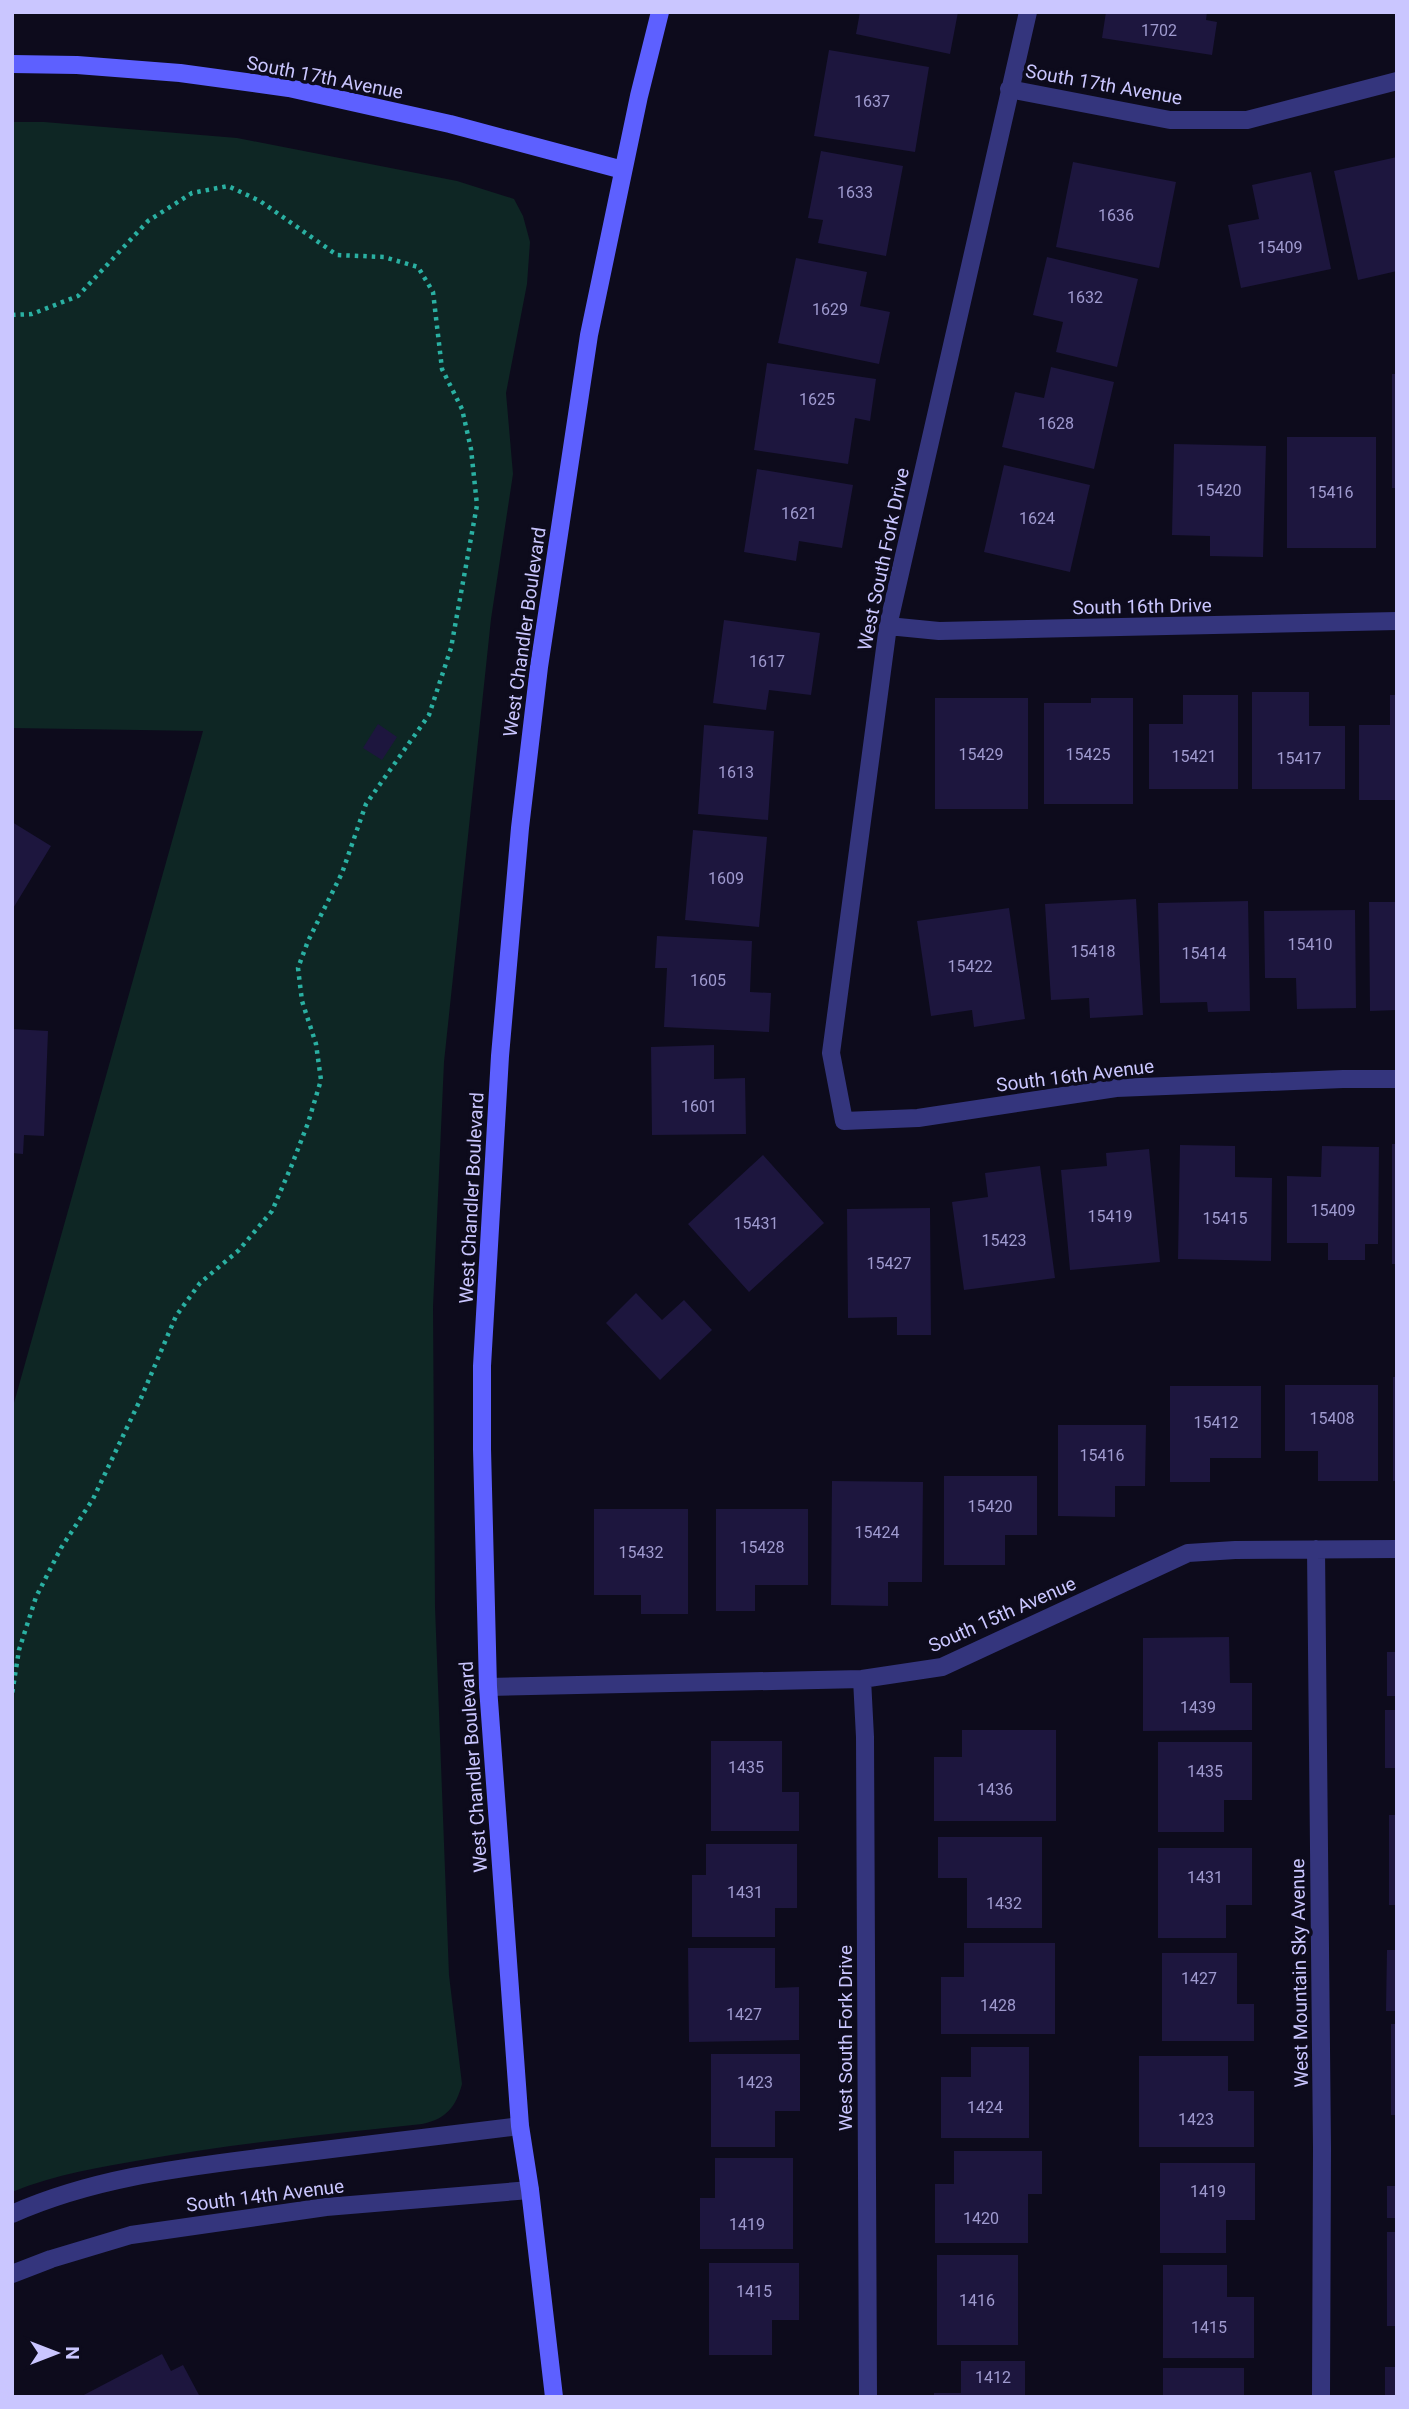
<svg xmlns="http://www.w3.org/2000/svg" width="1409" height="2409" font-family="Roboto,sans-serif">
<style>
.green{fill:#0e2624}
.building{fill:#1d163e}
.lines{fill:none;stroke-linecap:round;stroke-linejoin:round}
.path{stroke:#2ab0a2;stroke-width:4.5;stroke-dasharray:3.5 5;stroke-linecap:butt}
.street{stroke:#34357d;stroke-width:18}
.secondary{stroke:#5d60ff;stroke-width:18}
.labels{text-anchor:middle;stroke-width:7;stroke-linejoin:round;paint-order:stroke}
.number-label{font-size:16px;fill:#9f9acf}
.street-label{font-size:19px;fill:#cac6ff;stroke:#0d0b1c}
</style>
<rect width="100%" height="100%" fill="#0d0b1c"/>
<path class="green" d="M12,122h32l193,16 220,43 57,18 9,17 7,26 -3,42 -21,109 7,81 -22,145 -47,443 -11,245 2,300 14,368 13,109c-6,23 -16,35 -40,40 -92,10 -184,19 -275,35 -45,8 -92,15 -135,33v-782l191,-679 -191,-3z"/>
<path class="building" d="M860,12h98l-8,42 -94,-20z
M1106,12h101l-1,8 11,2 -5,33 -110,-17z
M829,50l100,17 -14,85 -101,-16z
M821,151l82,15 -17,90 -68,-13 5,-23 -15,-2z
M1397,157v114l-39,9 -24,-109z
M1073,162l103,20 -17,86 -103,-21z
M1311,172l20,97 -90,19 -13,-63 31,-6 -7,-34z
M1047,257l91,22 -21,88 -61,-15 7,-30 -30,-7z
M796,258l71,14 -7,34 30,6 -11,52 -101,-21z
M767,363l109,16 -6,42 -15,-3 -7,46 -94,-14z
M1051,367l63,15 -20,87 -92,-22 13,-55 29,6z
M1392,374h5v114h-5z
M1287,437h89v111h-89z
M1174,444l92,2 -3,111 -53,-1v-20l-38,-1z
M1004,465l86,20 -20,87 -86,-20z
M757,469l96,16 -11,63 -43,-7 -3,20 -52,-9z
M724,620l96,13 -9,62 -42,-5 -3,20 -53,-7z
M1252,692h57v34h36v63h-93z
M1183,695h55v94h-89v-65h34z
M1390,695h7v105h-38v-75h31z
M935,698h93v111h-93z
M1091,698h42v106h-89v-101h47z
M378,724l19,13 -15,23 -19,-12z
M704,725l70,6 -6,89 -70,-6z
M12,822l39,24 -39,64z
M693,830l74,7 -8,90 -74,-7z
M1136,899l7,116 -53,3 -1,-20 -38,2 -6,-96z
M1248,901l2,110 -42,1 -1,-10 -47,1 -2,-100z
M1369,902h28v108l-27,1z
M1009,908l16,111 -51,8 -2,-17 -41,6 -14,-95z
M1355,910l1,98 -59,1 -1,-31h-31l-1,-67z
M657,936l95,5 -2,51 21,1 -2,39 -105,-5 3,-59h-12z
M12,1029l36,2 -4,105 -20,-1 -1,19 -11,-1z
M714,1045v34l31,-1 1,56 -94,1 -1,-88z
M1392,1144h5v120h-5z
M1180,1145l55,1v31l37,1 -1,83 -93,-2z
M1322,1146l57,1 -1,97h-13v16h-37v-17h-41v-67l34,1z
M1149,1149l11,113 -90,8 -9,-100 46,-4 -1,-13z
M763,1155l61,68 -75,69 -61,-68z
M1040,1166l15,112 -91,12 -12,-88 36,-5 -3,-24z
M930,1208l1,127h-34v-18l-49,1 -1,-109z
M636,1293l26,27 22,-20 28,30 -52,50 -54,-57z
M1393,1377h4v104h-4z
M1285,1385h93v96h-60v-30h-33z
M1170,1386h91v72h-51v24h-40z
M1058,1425h88l-1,61h-30v31l-57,-1z
M944,1476h93v59h-32v30h-61z
M832,1481l91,1 -1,100h-34v24l-57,-1z
M594,1509h94v105h-47v-19h-47z
M716,1509h92v76h-53v26h-39z
M1229,1637l1,46h22v47l-109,1v-93z
M1387,1652h10v44h-10z
M1385,1710h12v58h-12z
M962,1730h94v91h-122v-64h28z
M711,1741h71v51h17v39h-88z
M1158,1742h94v58h-28v32h-66z
M1389,1815h8v90h-8z
M938,1837h104v91h-75v-50h-29z
M706,1844h91v64h-22v29h-83v-62h14z
M1158,1848h94v57h-26v33h-68z
M964,1943h91v91h-114v-57h23z
M688,1948h87v40l24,-1v53l-110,2z
M1387,1950h10v61h-11z
M1162,1953h75v51h17v37h-92z
M1391,2024h6v91h-6z
M971,2047h58v91h-88v-61h30z
M711,2054h89v57h-25v36h-64z
M1139,2056h89v35h26v56h-115z
M954,2151h88v43h-14v49h-93v-59h19z
M715,2158h78v91h-93v-51h15z
M1160,2163h95v57h-29v33h-66z
M1387,2186h10v32h-10z
M1387,2232h10v94h-10z
M937,2255h81v90h-81z
M709,2263h90v57h-27v35h-63z
M1163,2265h64v32h27v61h-91z
M162,2354l9,17 12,-6 17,32h-120z
M961,2361h64v36h-91v-4h27z
M1385,2367h12v30h-12z
M1163,2368h81v29h-81z"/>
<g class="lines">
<path class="path" d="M12,315l20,-1 46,-18 70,-75 44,-28 36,-7 32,15 77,54 47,2 34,10 15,25 9,77 20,40 9,40 6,56 -26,143 -22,67 -63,89 -24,69 -34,68 -10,27 4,33 14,43 5,36 -13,43 -17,44 -19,44 -33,39 -39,33 -24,33 -35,82 -48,101 -32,49 -25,49 -17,53 -7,44"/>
<path class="street" d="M1028,12l-140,614 -57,427 13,68 74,-3 198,-30 227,-9h54
M1009,89l161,31h77l150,-39
M888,626l51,5 458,-10
M1316,1549l6,599 -1,249
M862,1679l3,58 3,660
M488,1687l374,-8 80,-12 246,-114 47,-3 162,-1
M12,2214c81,-36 167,-46 254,-57 84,-11 169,-21 254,-31
M12,2274l39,-15 80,-24 195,-28 204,-17"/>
<path class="secondary" d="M12,64l65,1 103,8 109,15 161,36 173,46
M554,2397l-24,-207 -10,-64 -32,-439 -6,-238v-83l18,-310 20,-228 19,-161 50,-332 50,-239 21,-84"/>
</g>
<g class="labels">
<g class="number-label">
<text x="1159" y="36">1702</text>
<text x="872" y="107">1637</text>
<text x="855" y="198">1633</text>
<text x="1116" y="221">1636</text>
<text x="1280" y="253">15409</text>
<text x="1085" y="303">1632</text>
<text x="830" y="315">1629</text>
<text x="817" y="405">1625</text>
<text x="1056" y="429">1628</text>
<text x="1219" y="496">15420</text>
<text x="1331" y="498">15416</text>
<text x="799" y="519">1621</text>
<text x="1037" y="524">1624</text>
<text x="767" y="667">1617</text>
<text x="981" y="760">15429</text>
<text x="1088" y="760">15425</text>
<text x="1194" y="762">15421</text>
<text x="1299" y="764">15417</text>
<text x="736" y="778">1613</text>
<text x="726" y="884">1609</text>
<text x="1310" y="950">15410</text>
<text x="1093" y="957">15418</text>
<text x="1204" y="959">15414</text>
<text x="970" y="972">15422</text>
<text x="708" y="986">1605</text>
<text x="699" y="1112">1601</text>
<text x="1333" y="1216">15409</text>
<text x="1110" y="1222">15419</text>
<text x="1225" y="1224">15415</text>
<text x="756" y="1229">15431</text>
<text x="1004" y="1246">15423</text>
<text x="889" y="1269">15427</text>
<text x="1332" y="1424">15408</text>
<text x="1216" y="1428">15412</text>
<text x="1102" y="1461">15416</text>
<text x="990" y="1512">15420</text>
<text x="877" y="1538">15424</text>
<text x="762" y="1553">15428</text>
<text x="641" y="1558">15432</text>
<text x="1198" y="1713">1439</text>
<text x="746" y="1773">1435</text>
<text x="1205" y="1777">1435</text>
<text x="995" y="1795">1436</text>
<text x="1205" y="1883">1431</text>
<text x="745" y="1898">1431</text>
<text x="1004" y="1909">1432</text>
<text x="1199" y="1984">1427</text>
<text x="998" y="2011">1428</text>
<text x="744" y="2020">1427</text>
<text x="755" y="2088">1423</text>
<text x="985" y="2113">1424</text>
<text x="1196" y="2125">1423</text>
<text x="1208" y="2197">1419</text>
<text x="981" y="2224">1420</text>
<text x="747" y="2230">1419</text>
<text x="754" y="2297">1415</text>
<text x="977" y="2306">1416</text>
<text x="1209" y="2333">1415</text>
<text x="993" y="2383">1412</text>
</g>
<g class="street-label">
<text transform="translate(325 77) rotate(11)" y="7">South 17th Avenue</text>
<text transform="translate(1104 84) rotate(10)" y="7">South 17th Avenue</text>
<text transform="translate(883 559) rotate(-78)" y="7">West South Fork Drive</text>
<text transform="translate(1142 606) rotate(-1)" y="7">South 16th Drive</text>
<text transform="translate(524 632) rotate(-82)" y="7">West Chandler Boulevard</text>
<text transform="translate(1075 1075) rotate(-7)" y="7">South 16th Avenue</text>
<text transform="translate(471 1198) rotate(-87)" y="7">West Chandler Boulevard</text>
<text transform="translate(1002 1614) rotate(-24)" y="7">South 15th Avenue</text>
<text transform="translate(473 1767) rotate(-94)" y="7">West Chandler Boulevard</text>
<text transform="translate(1299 1973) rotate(-91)" y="7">West Mountain Sky Avenue</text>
<text transform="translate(845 2038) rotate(-90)" y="7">West South Fork Drive</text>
<text transform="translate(265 2195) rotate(-7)" y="7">South 14th Avenue</text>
</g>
</g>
<rect width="1409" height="2409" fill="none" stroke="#cac6ff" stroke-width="28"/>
<g transform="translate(56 2353) rotate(90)" stroke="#0d0b1c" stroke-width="5" paint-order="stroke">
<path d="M0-5L12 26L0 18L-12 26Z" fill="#cac6ff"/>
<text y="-10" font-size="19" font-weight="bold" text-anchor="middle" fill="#cac6ff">N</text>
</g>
</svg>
